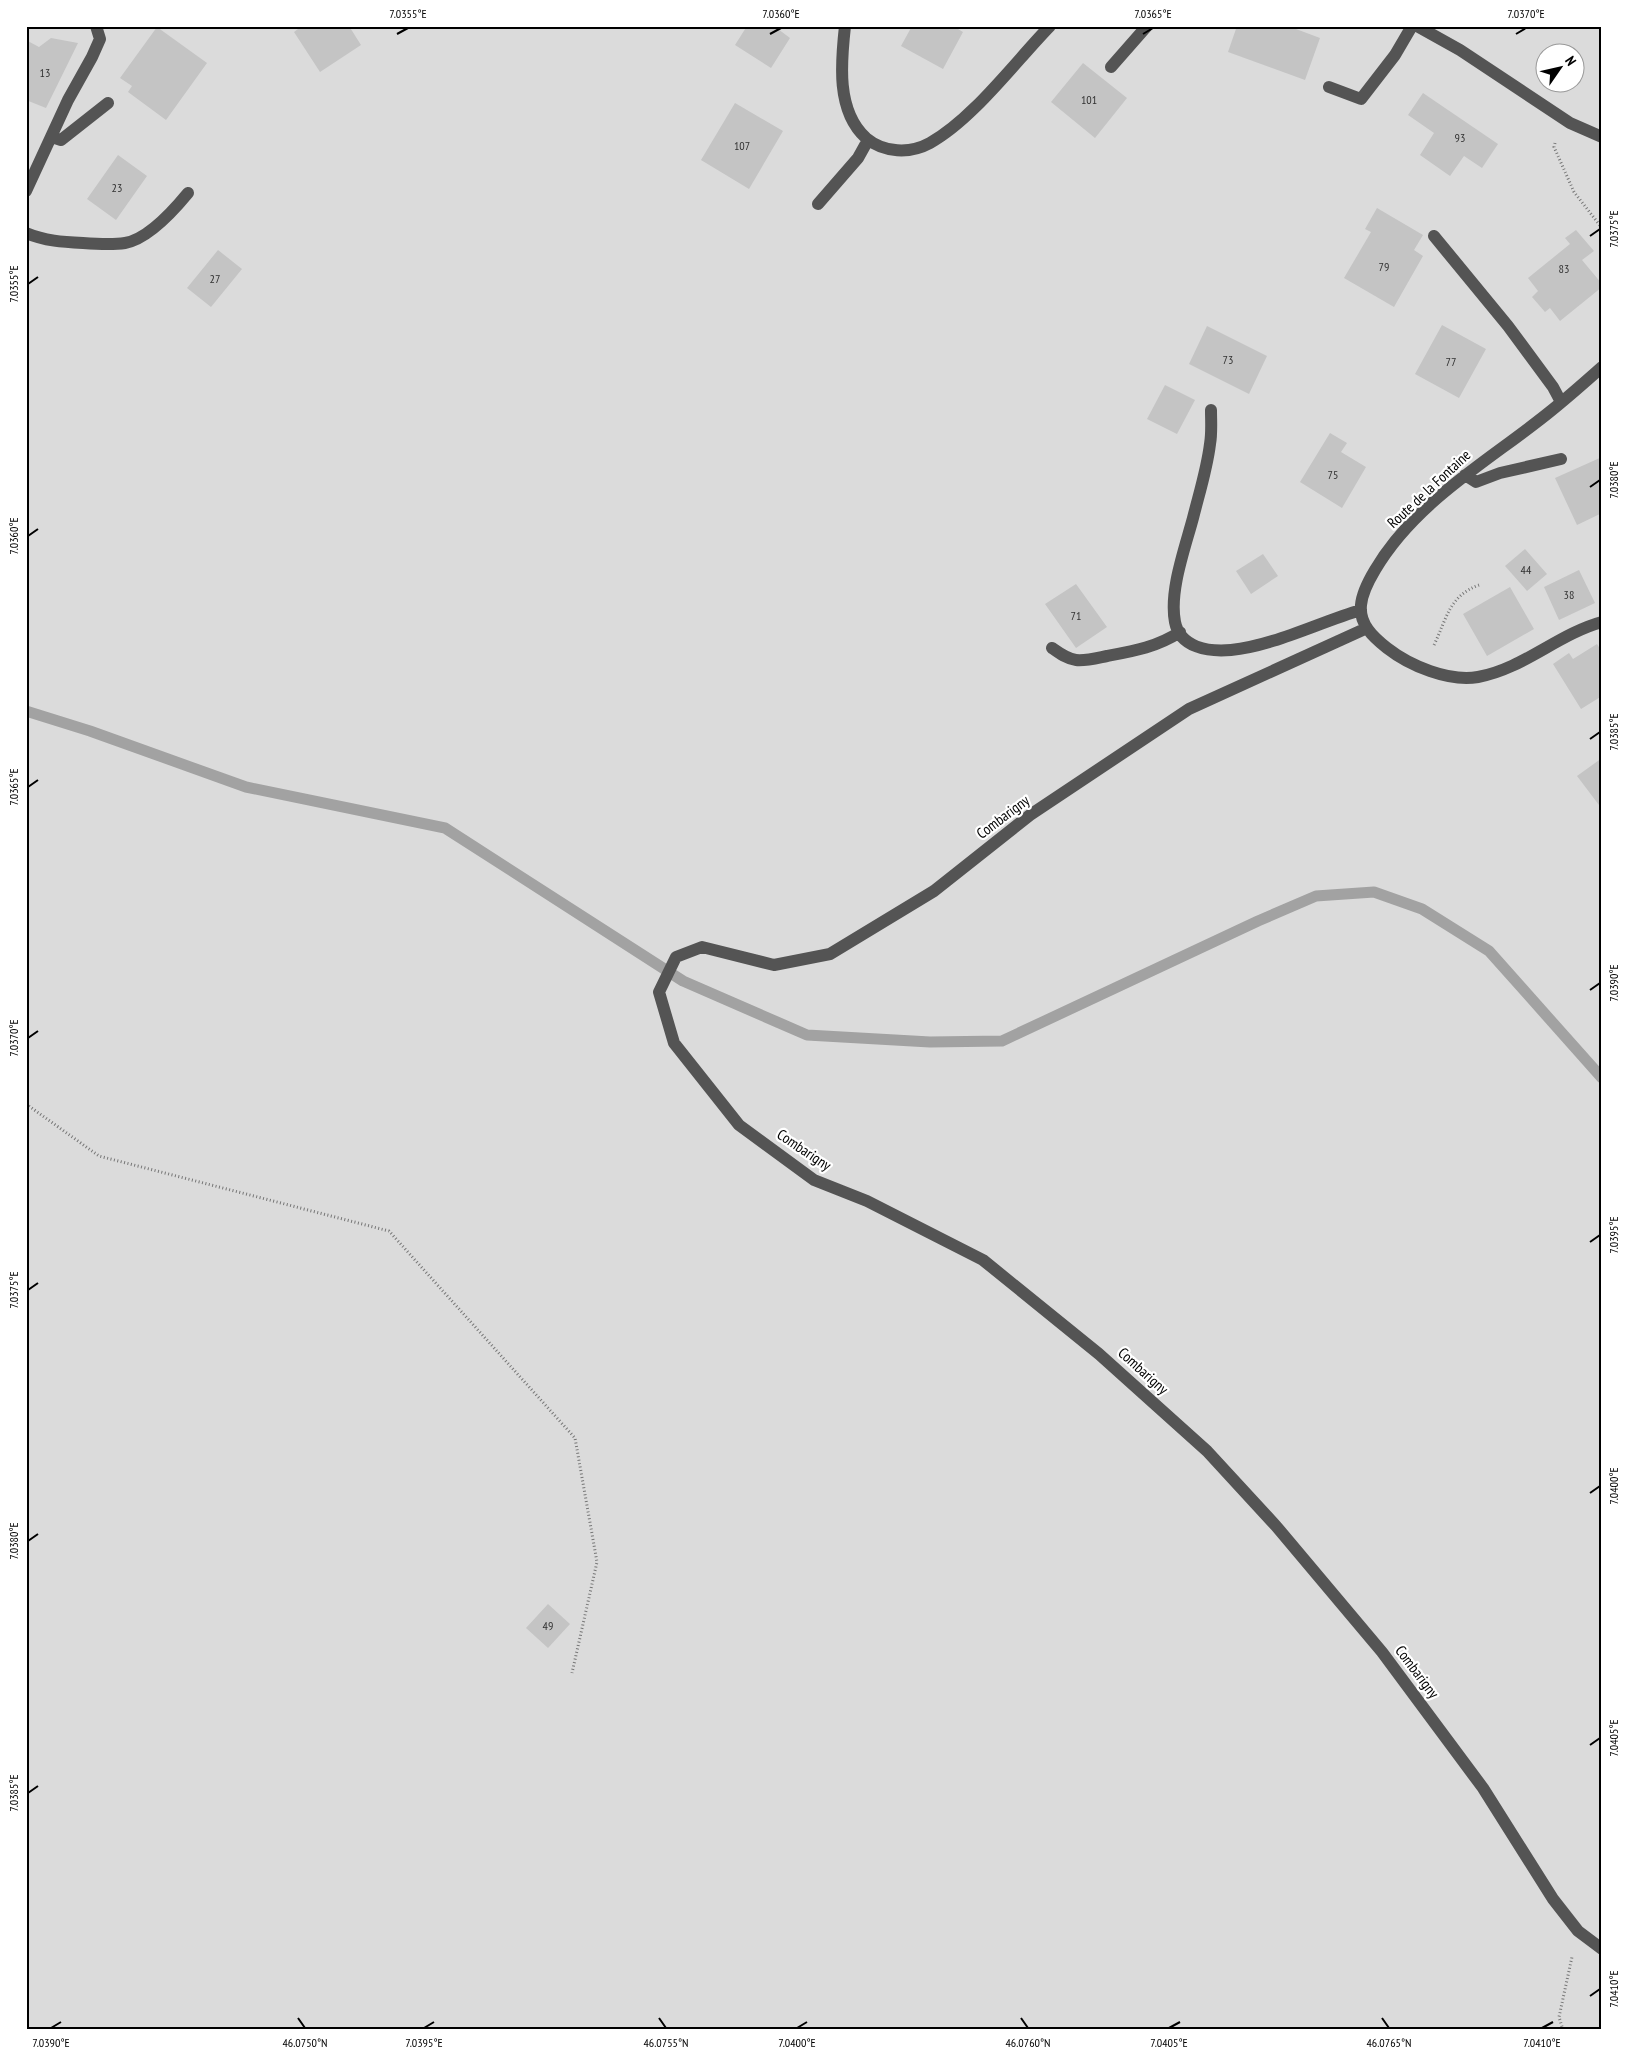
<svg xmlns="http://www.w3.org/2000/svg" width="1628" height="2056" font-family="'PT Sans Narrow',sans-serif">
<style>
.green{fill:#dbdbdb;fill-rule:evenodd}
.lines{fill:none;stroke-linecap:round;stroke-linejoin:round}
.stream{stroke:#a2a2a2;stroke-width:11}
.building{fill:#c4c4c4}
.path{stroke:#767676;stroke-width:3;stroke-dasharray:1 2.5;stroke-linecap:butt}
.minor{stroke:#545454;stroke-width:12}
.ticks{fill:none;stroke:#000;stroke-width:2}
.labels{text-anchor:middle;stroke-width:4.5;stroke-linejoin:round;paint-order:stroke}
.number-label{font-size:12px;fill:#313131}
.street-label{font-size:15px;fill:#000;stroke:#fff}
.neatline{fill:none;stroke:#000;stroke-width:2}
.ticks-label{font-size:12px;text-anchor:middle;fill:#000}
</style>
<rect width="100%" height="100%" fill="#fff"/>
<path class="green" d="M26,26h1576v2004h-1576zM1546,52h30v30h-30z"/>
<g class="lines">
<path class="stream" d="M26,711l64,20 156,56 199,41 238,153 124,54 123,7 72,-1 256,-120 58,-25 58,-4 48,17 67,42 113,127"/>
</g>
<path class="building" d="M302,26h47l12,19 -41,27 -26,-40z
M747,26h27l16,12 -19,30 -36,-23z
M912,26h41l10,6 -20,37 -42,-23z
M1237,26h51l32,12 -15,42 -77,-28z
M157,27l50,36 -41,57 -38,-28 4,-6 -12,-8z
M51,38l27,5 -32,65 -20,-8v-60l13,7z
M1083,63l44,35 -32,40 -44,-36z
M1423,93l75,51 -16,24 -18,-12 -14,20 -30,-21 14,-22 -26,-18z
M735,103l48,28 -34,58 -48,-29z
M118,155l29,21 -31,44 -29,-21z
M1377,208l46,27 -9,15 9,6 -29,51 -50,-29 27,-46 -6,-3z
M1576,230l18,21 -12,9 20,24v3l-42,34 -10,-13 -5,4 -13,-15 6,-6 -10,-13 42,-34 -5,-6z
M218,250l24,19 -31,38 -24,-19z
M1442,325l44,24 -27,49 -44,-24z
M1207,326l60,30 -18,38 -60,-30z
M1165,385l30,15 -18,34 -30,-15z
M1330,433l17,10 -6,9 25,15 -24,41 -42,-26z
M1602,457v56l-25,12 -22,-47z
M1525,549l22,25 -20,17 -22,-25z
M1263,554l15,22 -27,18 -15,-23z
M1579,570l16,33 -36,17 -15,-33z
M1076,584l31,43 -31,21 -31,-44z
M1510,587l24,42 -47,27 -24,-42z
M1597,644l5,8v44l-21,13 -28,-45 16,-11 4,6z
M1602,758v51l-25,-33z
M548,1604l22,20 -22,24 -22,-20z"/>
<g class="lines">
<path class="path" d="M1555,143l-1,4 20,45 28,36
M1434,645c13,-27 15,-49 45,-60
M26,1104l73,52 290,75 186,207 22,124 -25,111
M1563,2030l-4,-13 13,-60"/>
<path class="minor" d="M845,26c-4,36 -9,85 21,112 18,15 44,16 64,5 43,-24 85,-81 120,-117
M1417,26l43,24 110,73 32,14
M1111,67l36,-41
M1329,87l32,12 34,-44 17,-29
M52,137l9,3 47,-37
M26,191l42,-91 24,-43 8,-18 -4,-13
M818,204l40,-46 10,-18
M26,233c19,8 37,9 57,10 14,1 29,2 42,0 23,-4 49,-33 63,-50
M1434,236l74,90 45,61 8,15
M1602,367c-18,16 -36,32 -55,47 -60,48 -132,88 -172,156 -6,10 -13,23 -14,35 -2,19 12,32 26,43 23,18 62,34 91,29 45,-8 80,-43 124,-55
M1211,410c0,11 1,23 -1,34 -3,25 -11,50 -17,74 -8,30 -24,73 -18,104 5,26 34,30 56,28 42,-4 89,-28 130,-40
M1465,475l11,7 24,-9 61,-14
M1367,628l-178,81 -159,106 -96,76 -104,63 -56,11 -72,-18 -26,10 -17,35 15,51 65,82 75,55 53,21 116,59 116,94 108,97 69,75 106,126 101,136 70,111 25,32 24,18
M1052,648c7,5 15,11 24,12 10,1 21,-2 31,-4 27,-5 50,-9 73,-24"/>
</g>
<path class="ticks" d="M397,34l11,-6M770,34l11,-6M1143,34l10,-6M1516,34l10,-6M1590,236l10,-7M28,284l10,-7M1590,487l10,-7M28,536l10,-7M1590,739l10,-7M28,787l10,-7M1590,990l10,-7M28,1038l10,-7M1590,1242l10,-7M28,1290l10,-7M1590,1493l10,-7M28,1541l10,-7M1590,1745l10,-7M28,1793l10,-7M1590,1996l10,-7M298,2018l7,10M659,2018l7,10M1021,2018l7,10M1382,2018l7,10M51,2028l10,-6M424,2028l10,-6M797,2028l10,-6M1169,2028l11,-6M1542,2028l11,-6"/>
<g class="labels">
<g class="number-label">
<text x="45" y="77">13</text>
<text x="1089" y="104">101</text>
<text x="1460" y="142">93</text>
<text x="742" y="150">107</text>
<text x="117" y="192">23</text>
<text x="1384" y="271">79</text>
<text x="1564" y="273">83</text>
<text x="215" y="283">27</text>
<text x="1228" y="364">73</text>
<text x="1451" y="366">77</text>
<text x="1333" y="479">75</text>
<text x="1526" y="574">44</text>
<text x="1569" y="599">38</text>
<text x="1076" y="620">71</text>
<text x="548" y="1630">49</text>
</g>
<g class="street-label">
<text transform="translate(1429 489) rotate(-43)" y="5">Route de la Fontaine</text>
<text transform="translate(1003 817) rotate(-37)" y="5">Combarigny</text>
<text transform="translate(804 1150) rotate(34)" y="5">Combarigny</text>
<text transform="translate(1143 1371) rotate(42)" y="5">Combarigny</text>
<text transform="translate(1417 1672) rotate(53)" y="5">Combarigny</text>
</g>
</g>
<rect width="1628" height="2056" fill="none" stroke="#ffffff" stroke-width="55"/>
<g transform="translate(1560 68) rotate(56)"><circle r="24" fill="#ffffff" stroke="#999999"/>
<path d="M0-4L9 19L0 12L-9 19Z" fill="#000000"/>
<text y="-8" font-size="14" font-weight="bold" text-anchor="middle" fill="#000000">N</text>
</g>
<rect x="28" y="28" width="1572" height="2000" class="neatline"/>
<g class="ticks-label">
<text x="408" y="18">7.0355°E</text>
<text x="781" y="18">7.0360°E</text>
<text x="1153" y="18">7.0365°E</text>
<text x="1526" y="18">7.0370°E</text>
<text transform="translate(1614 229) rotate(-90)" y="4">7.0375°E</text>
<text transform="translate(14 284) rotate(-90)" y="4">7.0355°E</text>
<text transform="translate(1614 480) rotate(-90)" y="4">7.0380°E</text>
<text transform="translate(14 536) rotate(-90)" y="4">7.0360°E</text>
<text transform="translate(1614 732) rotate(-90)" y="4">7.0385°E</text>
<text transform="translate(14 787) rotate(-90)" y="4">7.0365°E</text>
<text transform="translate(1614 983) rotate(-90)" y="4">7.0390°E</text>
<text transform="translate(14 1038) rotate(-90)" y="4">7.0370°E</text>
<text transform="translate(1614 1235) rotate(-90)" y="4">7.0395°E</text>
<text transform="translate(14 1290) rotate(-90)" y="4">7.0375°E</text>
<text transform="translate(1614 1486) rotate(-90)" y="4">7.0400°E</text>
<text transform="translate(14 1541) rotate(-90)" y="4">7.0380°E</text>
<text transform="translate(1614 1738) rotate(-90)" y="4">7.0405°E</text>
<text transform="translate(14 1793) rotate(-90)" y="4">7.0385°E</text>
<text transform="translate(1614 1989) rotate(-90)" y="4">7.0410°E</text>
<text x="51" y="2047">7.0390°E</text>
<text x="305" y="2047">46.0750°N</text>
<text x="424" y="2047">7.0395°E</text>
<text x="666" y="2047">46.0755°N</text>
<text x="797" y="2047">7.0400°E</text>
<text x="1028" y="2047">46.0760°N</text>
<text x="1169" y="2047">7.0405°E</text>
<text x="1389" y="2047">46.0765°N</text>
<text x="1542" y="2047">7.0410°E</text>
</g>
</svg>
